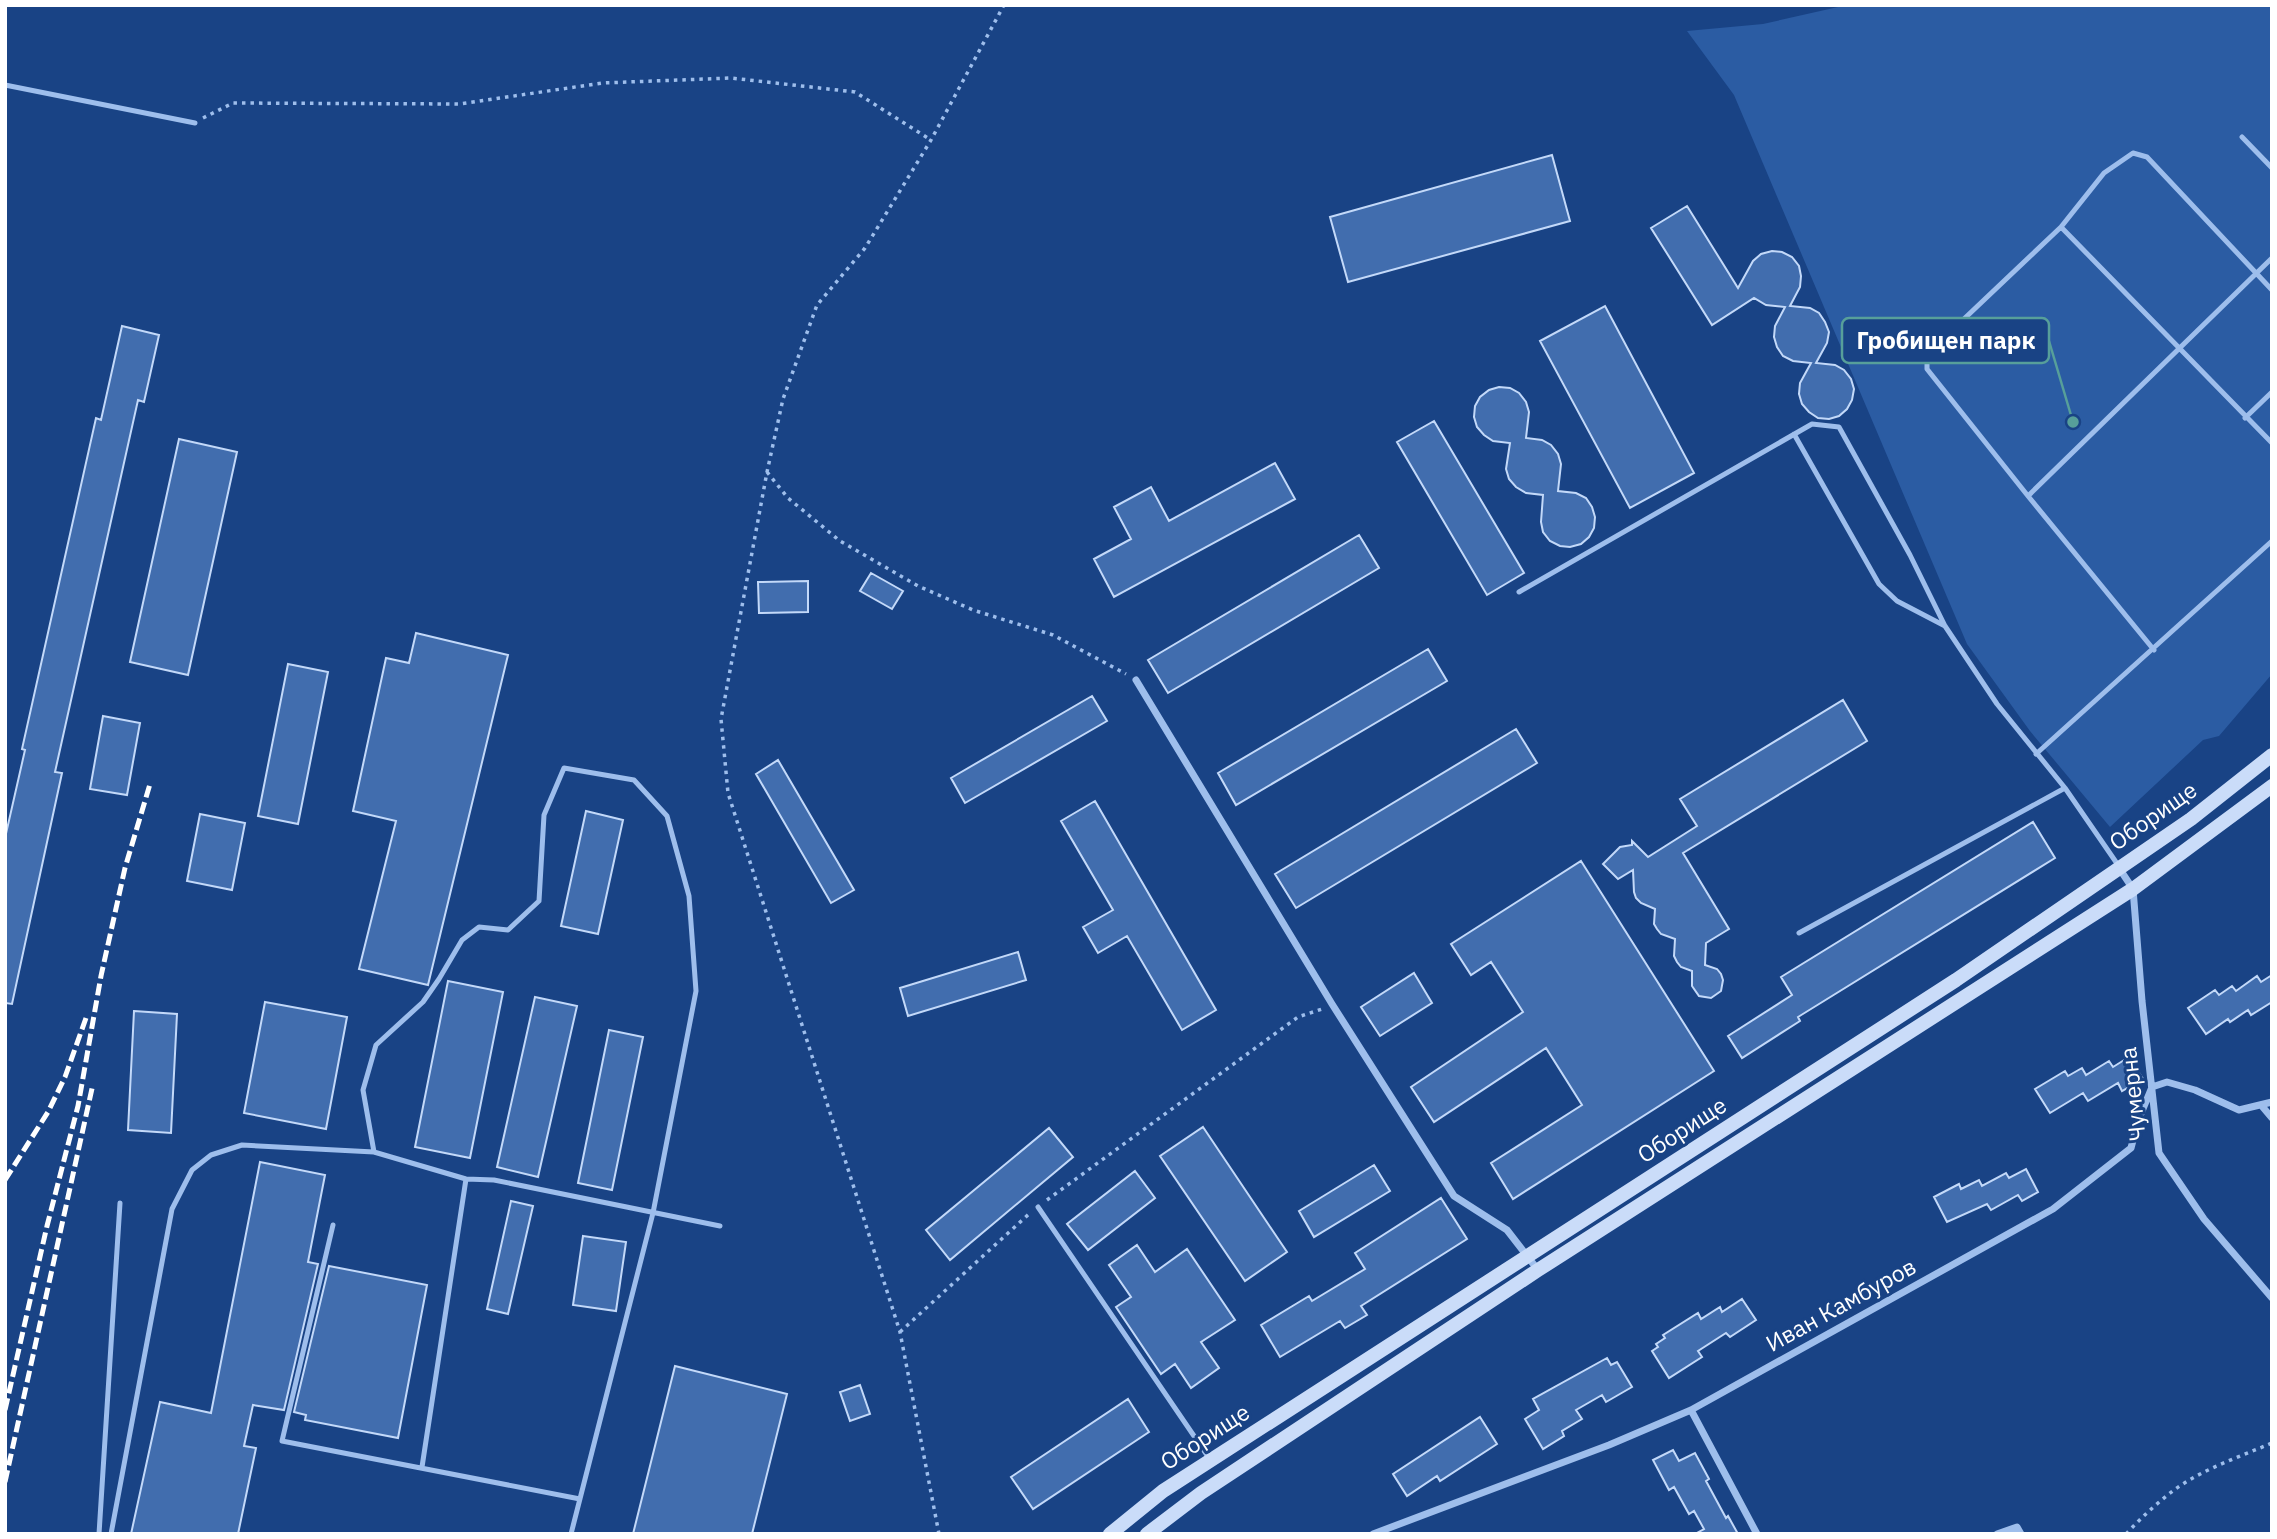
<svg xmlns="http://www.w3.org/2000/svg" width="2277" height="1539" font-family="'IBM Plex Sans',sans-serif">
<style>
.green{fill:#2b5ca3}
.building{fill:#416dae;stroke:#c3d9f9;stroke-width:2}
.lines{fill:none;stroke-linecap:round;stroke-linejoin:round}
.path{stroke:#9ebeec;stroke-width:3.5;stroke-dasharray:3.5 5;stroke-linecap:butt}
.service{stroke:#9ebeec;stroke-width:5}
.minor{stroke:#9ebeec;stroke-width:7}
.secondary{stroke:#cadcf9;stroke-width:14}
.rail{stroke:#fff;stroke-width:5;stroke-dasharray:12 5;stroke-linecap:butt}
.labels{text-anchor:middle;stroke-width:6;stroke-linejoin:round;paint-order:stroke}
.street-label{font-size:23px;fill:#fff;stroke:#194385}
.leader{fill:none;stroke:#579f9a;stroke-width:2.5}
.callout-dot{fill:#579f9a;stroke:#194385;stroke-width:2.5}
.callout{fill:#194385;stroke:#579f9a;stroke-width:2.5}
.callout-label{font-size:24px;text-anchor:middle;font-weight:bold;fill:#fff}
</style>
<rect width="100%" height="100%" fill="#194385"/>
<path class="green" d="M1847,5h425v669l-53,62 -16,4 -93,87 -80,-96 -63,-87 -233,-549 -47,-64 76,-7z"/>
<path class="building" d="M1552,155l18,66 -222,61 -18,-65z
M1687,206l51,82 15,-27 8,-7 11,-3 10,1 10,5 7,9 2,10 -1,11 -10,19 20,2 9,5 6,9 4,10 -2,11 -11,20 19,2 9,5 7,9 3,10 -2,11 -5,9 -8,7 -10,3 -11,-1 -9,-6 -7,-8 -3,-10 1,-11 11,-20 -18,-2 -10,-5 -6,-9 -3,-10 1,-11 10,-19 -19,-2 -12,-7 -42,27 -61,-97z
M1605,306l89,167 -64,35 -90,-167z
M122,326l37,9 -15,67 -6,-2 -83,372 7,1 -50,231 -7,-1v-165l20,-88 -3,-1 74,-331 5,2z
M1499,387l11,1 9,5 7,9 3,10 -3,26 16,2 9,5 7,9 3,10 -3,27 18,2 10,5 6,9 3,10 -1,11 -5,9 -8,7 -11,3 -10,-1 -10,-5 -7,-9 -2,-10 2,-27 -17,-2 -10,-6 -7,-8 -3,-10 4,-26 -17,-2 -9,-6 -7,-8 -3,-10 1,-11 5,-9 9,-7z
M1434,421l90,152 -37,22 -90,-153z
M179,439l58,13 -49,223 -58,-13z
M1275,463l20,36 -181,98 -20,-38 37,-20 -17,-32 37,-20 18,34z
M1359,535l20,33 -211,125 -20,-33z
M871,573l32,18 -11,18 -32,-18z
M808,581v31l-49,1 -1,-31z
M416,633l92,22 -80,330 -69,-16 37,-148 -43,-10 33,-153 23,5z
M1428,649l19,32 -211,124 -18,-32z
M288,664l40,8 -30,152 -40,-8z
M1092,696l15,25 -142,82 -14,-25z
M1843,700l24,41 -184,112 46,76 -23,14 -1,22 12,4 4,5 2,6 -2,11 -10,7 -12,-2 -7,-10v-15l-11,-4 -4,-5 -3,-6 1,-17 -14,-5 -4,-5 -3,-5 1,-15 -14,-6 -5,-5 -2,-6 -1,-22 -15,9 -15,-15 17,-17 12,-2v-4l16,16 49,-31 -17,-27z
M103,716l37,7 -13,72 -37,-6z
M1516,729l21,34 -241,145 -21,-34z
M778,760l76,130 -23,13 -75,-129z
M1095,801l121,209 -34,20 -55,-94 -29,17 -15,-26 30,-17 -52,-89z
M586,811l37,9 -25,114 -37,-8z
M200,814l45,9 -13,67 -45,-9z
M2033,822l22,36 -257,159 2,4 -58,37 -14,-22 64,-41 -11,-18z
M1581,861l133,210 -201,128 -22,-36 91,-58 -36,-57 -112,74 -23,-35 112,-75 -32,-50 -20,13 -20,-31z
M1018,952l8,28 -118,36 -8,-28z
M1414,973l18,30 -52,33 -19,-29z
M2272,975v27l-21,13 -3,-5 -18,12 -2,-3 -22,15 -18,-26 27,-18 4,5 13,-9 4,5 21,-15 4,6z
M448,981l55,11 -33,166 -55,-11z
M535,997l42,9 -39,171 -41,-10z
M265,1002l82,15 -21,112 -82,-16z
M134,1011l43,3 -6,119 -43,-3z
M609,1030l34,7 -31,153 -34,-7z
M2129,1057l14,22 -21,12 -4,-8 -30,18 -5,-8 -33,20 -15,-24 30,-18 3,5 14,-8 4,7 23,-14 4,6z
M1203,1127l84,125 -42,29 -85,-125z
M1049,1128l24,29 -123,103 -24,-30z
M260,1162l65,13 -17,87 10,2 -34,146 -31,-5 -9,41 12,2 -18,86h-107l29,-132 51,11z
M1374,1165l16,26 -76,46 -15,-26z
M2026,1169l12,23 -16,9 -4,-6 -27,15 -4,-6 -40,18 -13,-25 25,-13 2,5 18,-9 3,6 24,-13 3,5z
M1135,1171l20,27 -67,52 -21,-26z
M1441,1198l26,41 -106,67 6,9 -22,13 -5,-7 -60,36 -19,-32 48,-29 3,5 53,-32 -10,-16z
M511,1201l22,5 -25,108 -21,-5z
M583,1236l43,6 -10,69 -43,-6z
M1137,1245l18,27 32,-23 48,71 -34,22 18,26 -28,20 -16,-24 -14,10 -45,-67 15,-10 -22,-32z
M329,1266l98,19 -29,153 -93,-18 1,-5 -12,-3z
M1742,1299l14,21 -26,17 -4,-4 -28,18 4,6 -33,21 -17,-27 6,-4 -2,-3 9,-6 -2,-3 35,-22 3,6 19,-12 2,5z
M1607,1358l4,7 6,-3 15,25 -26,15 -4,-7 -26,15 6,9 -20,12 2,5 -21,13 -18,-30 14,-9 -6,-11z
M675,1366l112,28 -35,140h-119z
M860,1385l10,29 -20,7 -10,-29z
M1128,1399l21,33 -116,77 -22,-32z
M1480,1417l17,27 -57,37 -3,-5 -30,20 -14,-22z
M1673,1450l6,11 16,-8 14,26 -3,2 20,37 2,-2 10,18h-43l9,-5 -10,-18 -5,3 -15,-27 -5,3 -16,-30z"/>
<g class="lines">
<path class="path" d="M203,118l30,-15 227,1 142,-21 129,-5 124,14 76,48
M767,472l21,26 52,43 78,45 55,24 80,25 73,39
M1047,1200l251,-183 24,-8
M900,1332l130,-119
M939,1534l-39,-202 -172,-539 -7,-74 46,-247 16,-73 34,-94 48,-57 66,-108 73,-135
M2126,1534c15,-16 31,-31 48,-44 29,-21 65,-33 98,-47"/>
<path class="service" d="M5,85l190,38
M2242,137l30,31
M2061,227l211,216
M2245,418l27,-26
M1794,434l85,150 18,17 48,25
M2028,496l244,-238
M1519,592l293,-168 27,3 71,128 35,71 52,78 68,84 53,77
M2154,650l-126,-154 -101,-127v-15l134,-127 43,-54 29,-20 14,4 125,133
M2036,754l236,-213
M1799,933l266,-145
M374,1152l-11,-62 13,-45 47,-43 16,-23 23,-39 17,-13 29,3 31,-29 5,-86 20,-47 70,12 33,36 22,80 7,95 -43,222 -82,321
M1038,1207l171,251
M333,1225l-51,216 298,58
M422,1467l44,-288
M99,1534l21,-331
M111,1534l61,-325 20,-39 19,-15 31,-10 132,7 92,27 28,1 226,46"/>
<path class="minor" d="M1136,680l196,324 122,192 53,34 31,40
M2119,868l14,21 9,112 17,152 45,66 68,79
M2261,1105l11,13
M1691,1410l66,124
M1373,1534l236,-89 82,-35 362,-201 78,-61 7,-27 14,-34 15,-5 28,8 44,20 33,-8
M1997,1534l20,-7 4,7"/>
<path class="secondary" d="M1110,1534l53,-43 793,-511 235,-161 81,-64
M1147,1534l54,-41 337,-223 595,-381 139,-103"/>
<path class="rail" d="M5,1180l43,-68 17,-35 21,-59
M5,1410l42,-184 31,-120 23,-130 24,-108 25,-84
M5,1482l88,-398"/>
</g>
<g class="labels">
<g class="street-label">
<text transform="translate(2153 816) rotate(-35)" y="8">Оборище</text>
<text transform="translate(2133 1094) rotate(-96)" y="8">Чумерна</text>
<text transform="translate(1682 1130) rotate(-33)" y="8">Оборище</text>
<text transform="translate(1841 1305) rotate(-29)" y="8">Иван Камбуров</text>
<text transform="translate(1205 1437) rotate(-33)" y="8">Оборище</text>
</g>
</g>
<path class="leader" d="M2073 422L2049 341"/>
<circle class="callout-dot" cx="2073" cy="422" r="7"/>
<rect class="callout" x="1842" y="318" width="207" height="45" rx="7"/>
<g class="callout-label">
<text x="1946" y="349">Гробищен парк</text>
</g>
<rect width="2277" height="1539" fill="none" stroke="#ffffff" stroke-width="14"/>
</svg>
